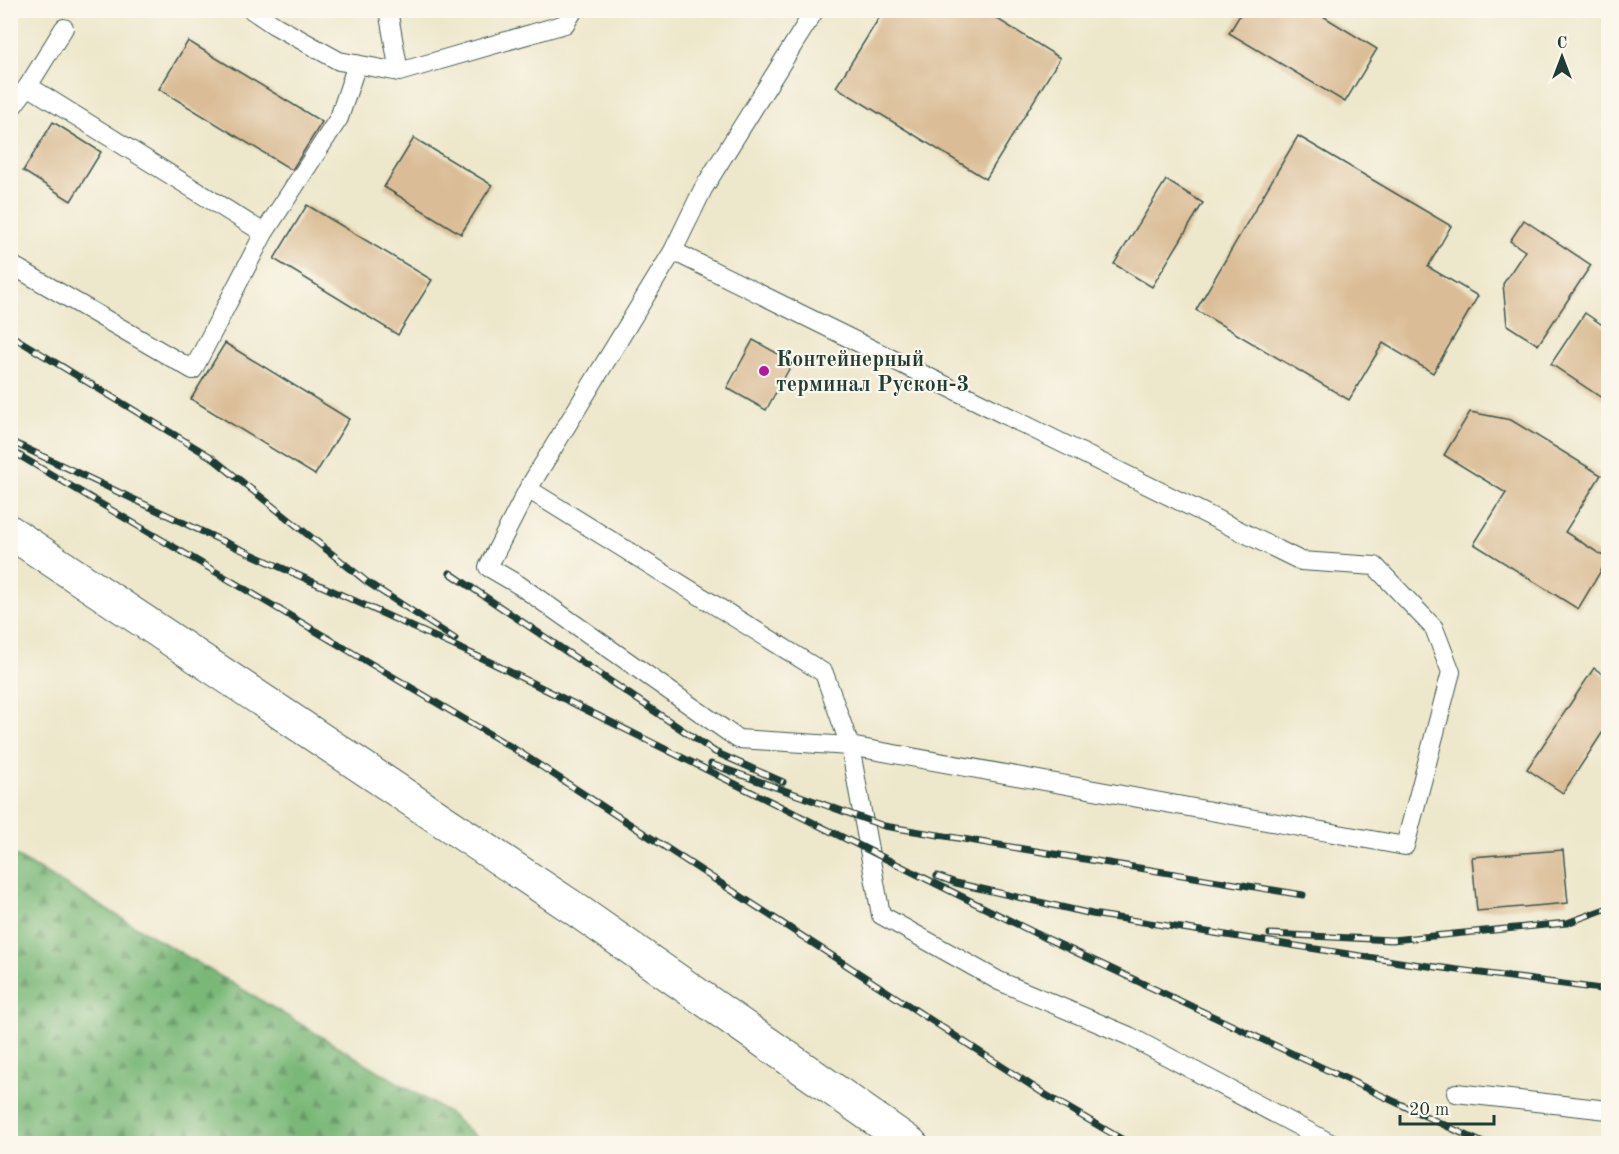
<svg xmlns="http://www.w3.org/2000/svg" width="1619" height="1154" font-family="'Old Standard TT',serif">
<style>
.forest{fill:url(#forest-firs);stroke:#4c7a56;stroke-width:1.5}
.building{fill:#dabd96}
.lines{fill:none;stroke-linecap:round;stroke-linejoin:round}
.lane-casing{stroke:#3e564b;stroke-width:20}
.street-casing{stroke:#3e564b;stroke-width:35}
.lane{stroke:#fff;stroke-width:18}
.street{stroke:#fff;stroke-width:33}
.rail-casing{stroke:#1f3d34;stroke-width:7}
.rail{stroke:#fbf7ec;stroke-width:4.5;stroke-dasharray:14;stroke-linecap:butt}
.poi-dot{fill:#b5179e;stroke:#fbf7ec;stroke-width:2}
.labels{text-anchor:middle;stroke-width:4.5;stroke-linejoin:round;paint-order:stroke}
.poi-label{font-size:22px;font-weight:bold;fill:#1f3d34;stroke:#fbf7ec;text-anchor:start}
</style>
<defs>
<pattern id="forest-firs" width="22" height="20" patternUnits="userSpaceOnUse" patternTransform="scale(1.5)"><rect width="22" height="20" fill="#7ab878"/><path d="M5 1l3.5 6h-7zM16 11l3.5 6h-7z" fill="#639763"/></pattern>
</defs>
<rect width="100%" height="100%" fill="#fbf7ec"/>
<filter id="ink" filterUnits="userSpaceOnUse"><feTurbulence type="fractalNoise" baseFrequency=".0167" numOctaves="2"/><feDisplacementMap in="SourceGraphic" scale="12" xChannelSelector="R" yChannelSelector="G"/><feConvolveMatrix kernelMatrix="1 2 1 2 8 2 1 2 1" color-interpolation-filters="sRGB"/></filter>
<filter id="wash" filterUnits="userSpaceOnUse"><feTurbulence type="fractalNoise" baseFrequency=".008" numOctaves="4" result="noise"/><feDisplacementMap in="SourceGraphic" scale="24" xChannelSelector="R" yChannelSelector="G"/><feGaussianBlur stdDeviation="1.35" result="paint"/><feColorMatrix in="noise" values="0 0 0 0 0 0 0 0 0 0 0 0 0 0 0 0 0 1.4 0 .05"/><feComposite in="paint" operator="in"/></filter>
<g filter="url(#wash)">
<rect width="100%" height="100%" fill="#ede7cb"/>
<path class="forest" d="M11,853l236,139 202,121 34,30h-472z"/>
<g id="blocks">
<path class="building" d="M884,10h99l77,48 -74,121 -150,-92z
M1243,10h70l64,39 -32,53 -116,-69z
M188,41l134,81 -30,48 -133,-81z
M53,122l48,30 -30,49 -48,-30z
M1298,136l153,90 -23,41 50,29 -45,77 -50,-30 -34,57 -153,-90z
M414,138l78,47 -31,49 -77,-47z
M1166,180l37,23 -51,84 -38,-23z
M307,205l125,75 -34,55 -124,-76z
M1524,220l67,45 -53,80 -31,-20 -4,-41 22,-33 -15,-10z
M1585,313l23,16v73l-57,-38z
M753,340l40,22 -27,48 -39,-22z
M225,343l124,76 -34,56 -124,-76z
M1470,412l41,8 90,55 -36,57 43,27 -30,50 -104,-65 32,-51 -62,-38z
M1594,668l14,10v46l-45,69 -36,-24z
M1563,850l5,53 -91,8 -5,-54z"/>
</g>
</g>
<g filter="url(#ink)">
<use href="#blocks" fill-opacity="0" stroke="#3e564b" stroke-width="1.5"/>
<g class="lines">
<g class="lane-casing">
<path id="lane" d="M252,10l22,15 65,36 60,11 166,-48 9,-14
M388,10l11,62
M28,86l236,147
M10,110l18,-24 36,-58
M673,251l628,310 74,5 59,62 17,44 -46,174 -555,-100 -112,-7 -219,-154 -31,-18 40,-78 145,-238 30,-62 112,-179
M10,264l183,106 71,-137 75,-115 18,-54
M528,489l296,184 26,73 31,169 118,66 130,55 203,108
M1456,1093l152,17"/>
</g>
<g class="street-casing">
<path id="street" d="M10,532l565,377 336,235"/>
</g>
<use href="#lane" class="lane"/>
<use href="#street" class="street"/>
<g class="rail-casing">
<path id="rail" d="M10,335l201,122 156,125 88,57
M10,441l208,98 272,123 545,271 450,211
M10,450l503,298 533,347 84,49
M450,573l265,179 68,30
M711,764l173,62 419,69
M937,876l19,7 136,31 314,49 202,27
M1270,934l122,6 175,-17 41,-15"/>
</g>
<use href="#rail" class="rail"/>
</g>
</g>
<circle class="poi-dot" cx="764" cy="371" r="6"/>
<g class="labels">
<g class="poi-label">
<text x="776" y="366">Контейнерный<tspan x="776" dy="25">терминал Рускон-3</tspan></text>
</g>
</g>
<rect width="1619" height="1154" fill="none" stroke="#fbf7ec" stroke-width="36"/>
<g transform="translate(1562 57)" stroke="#fbf7ec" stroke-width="4.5" paint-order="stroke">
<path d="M0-4.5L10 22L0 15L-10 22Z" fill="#1f3d34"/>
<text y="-9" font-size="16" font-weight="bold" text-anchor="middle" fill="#1f3d34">С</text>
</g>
<path d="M1400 1115v9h94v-9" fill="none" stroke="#1f3d34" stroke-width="3"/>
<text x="1409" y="1115" font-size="18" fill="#1f3d34" stroke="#fbf7ec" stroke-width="4.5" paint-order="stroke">20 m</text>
</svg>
